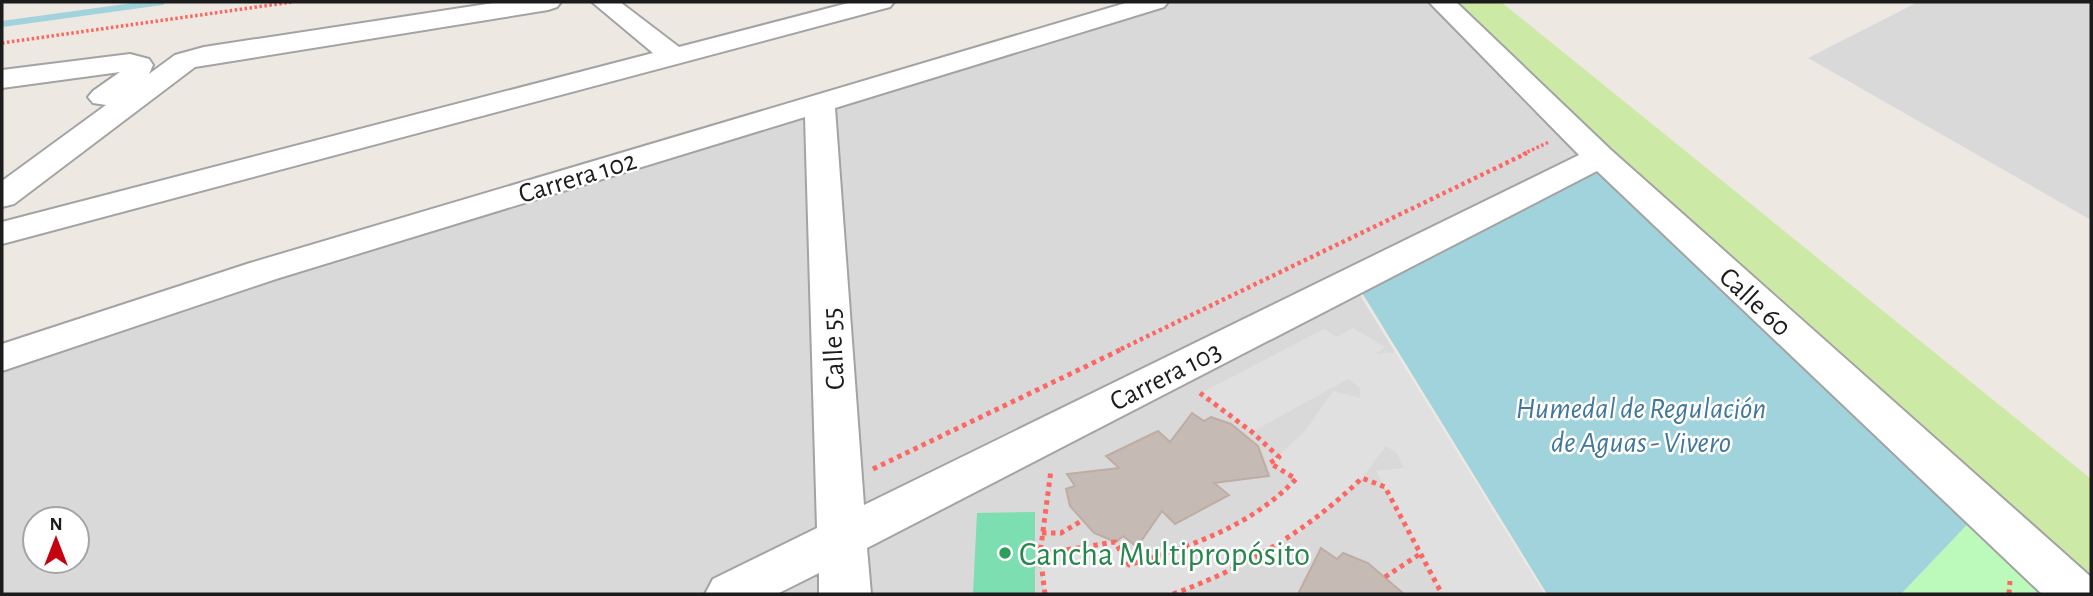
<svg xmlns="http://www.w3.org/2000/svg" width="2093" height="596" font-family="'Alegreya Sans',sans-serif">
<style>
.residential{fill:#dad9d9;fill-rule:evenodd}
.grass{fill:#cce9a5}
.park{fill:#bcfabc}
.pitch{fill:#7ddeb1}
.parking{fill:#e0e0e0}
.water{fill:#a0d3dc}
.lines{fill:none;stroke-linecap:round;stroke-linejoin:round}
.stream{stroke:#a0d3dc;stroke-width:6}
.building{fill:#c5bab4;stroke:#bfada3;stroke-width:2}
.minor-casing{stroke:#a3a3a3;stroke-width:4}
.path-far2{stroke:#fb6864;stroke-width:3.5;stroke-dasharray:2.5 2.5;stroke-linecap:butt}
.path-far1{stroke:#fb6864;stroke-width:4.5;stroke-dasharray:3.5 3.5;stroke-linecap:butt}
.path{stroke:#fb6864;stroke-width:5;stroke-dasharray:4.5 4.5;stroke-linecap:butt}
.minor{fill:#fff;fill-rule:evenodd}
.leisure-dot{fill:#2e9e5b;stroke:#fff;stroke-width:2.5}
.labels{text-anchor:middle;stroke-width:5;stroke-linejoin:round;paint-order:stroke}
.street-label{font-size:28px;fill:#1c1c1c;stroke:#fff}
.water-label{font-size:30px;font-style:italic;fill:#42779c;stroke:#fff}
.near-leisure-label{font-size:33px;fill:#27864d;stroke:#fff;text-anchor:start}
</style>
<rect width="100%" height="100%" fill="#ede8e1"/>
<path class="residential" d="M1155,2h287l158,155 -248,125 192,312h-1542v-236l261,-87zM35,519h42v42h-42z
M1918,2h173v218l-283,-162z"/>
<path class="grass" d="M1442,2h59l590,477v115h-14c-214,-194 -429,-389 -635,-592z"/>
<path class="park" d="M1982,509l94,85h-175z"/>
<path class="pitch" d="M1035,512v82h-62l4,-81z"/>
<path class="parking" d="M1353,328l32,19 -9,7 19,-2 149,242h-102l-66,-123 28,-3 -7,-15 -11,-7 -24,32 -63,56 -110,55 -16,5h-128l-5,-40 75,-12 14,23 81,-28 34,-17 31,-20 20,-21 -25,-16 35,-32 28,-40 27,7v-10l-12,-9 -96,53 -51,-39 123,-64 13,8z"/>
<path class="water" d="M1600,157l382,352 -81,85h-354l-191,-311z"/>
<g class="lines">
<path class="stream" d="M2,24l160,-22"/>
</g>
<path class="building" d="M1192,413l12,8 7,-4 20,7 27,22 11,30 -55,7 15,12 -54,29 -13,-13 -25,36 -14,-11 -7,6 -22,-9 -24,-27 -4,-17 9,-3 -8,-12 52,-6 -13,-12 52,-25 12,11z
M1321,548l16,11 6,-6 25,10 36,31h-106z"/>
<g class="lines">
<g class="minor-casing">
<path id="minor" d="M500,2h61l-4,5 -9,3 -353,57 -181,137 -12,3v-26l104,-76 -13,-2 -5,-6 5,-6 27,-19 -118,16v-18l128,-16 19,5 4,6 -4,9 26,-19 29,-8z
M592,2h28l59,45 173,-45h42l-4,5 -888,237v-22l651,-169z
M1129,2h39l-4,5 -329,101 29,397 715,-350 -150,-153h27l155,148 480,427v17h-49l-445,-423 -730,377 4,46h-52v-21l-42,21h-72l8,-15 104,-51 -12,-411 -529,162 -274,92v-27l248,-81z"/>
</g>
<path class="path-far2" d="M2,43l290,-41
M1523,154l26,-12"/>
<path class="path-far1" d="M1121,349l406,-196"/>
<path class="path" d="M873,469l251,-121
M1042,533h19l22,-13
M1040,554l75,-12 14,23c62,-19 121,-38 167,-86l-26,-16 9,-6 -27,-25 -52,-39
M1385,577l35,-23
M1045,594l-5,-40 11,-84
M1173,594c72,-26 134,-63 189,-116l23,9 57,107
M2009,594l1,-13"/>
<use href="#minor" class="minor"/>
</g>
<circle class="leisure-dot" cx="1005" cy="553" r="7"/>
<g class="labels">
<g class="street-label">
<text transform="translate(577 176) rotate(-17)" y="10">Carrera 102</text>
<text transform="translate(1756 301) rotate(43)" y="10">Calle 60</text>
<text transform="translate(832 349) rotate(-93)" y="10">Calle 55</text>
<text transform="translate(1165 375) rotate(-27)" y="10">Carrera 103</text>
</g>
<g class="water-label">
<text x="1641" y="418">Humedal de Regulación<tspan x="1641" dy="34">de Aguas - Vivero</tspan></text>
</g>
<g class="near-leisure-label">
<text x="1019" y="565">Cancha Multipropósito</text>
</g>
</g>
<rect width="2093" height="596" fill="none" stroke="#1c1c1c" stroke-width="7"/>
<g transform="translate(56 540)"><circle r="33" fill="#ffffff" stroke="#a4a4a4" stroke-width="2"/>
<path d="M0-5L12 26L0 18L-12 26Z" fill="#c70010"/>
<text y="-10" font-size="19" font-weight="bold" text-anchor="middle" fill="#1c1c1c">N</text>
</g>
</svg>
